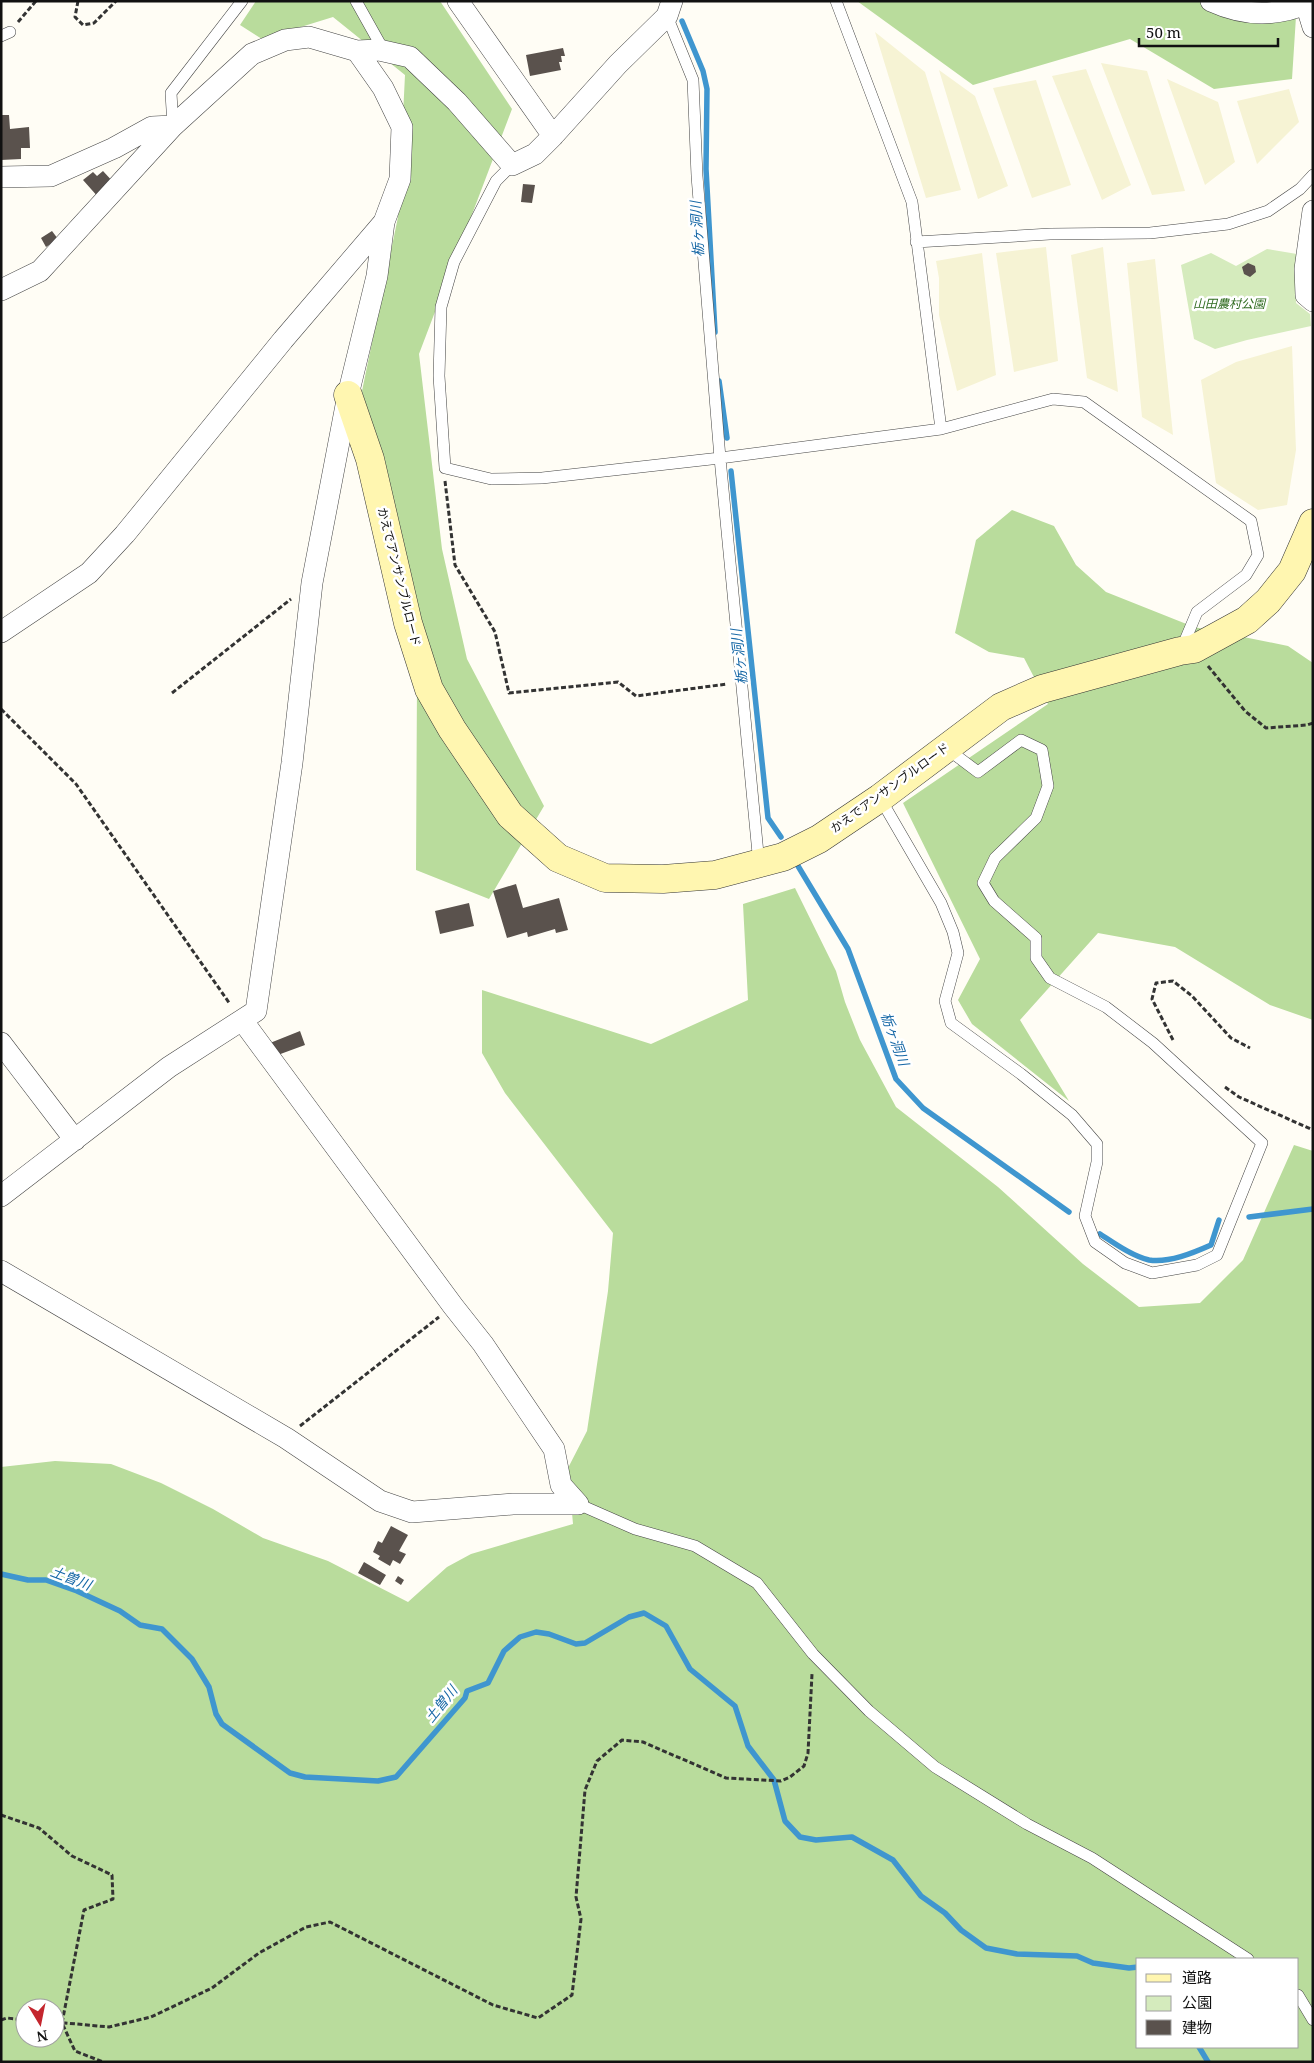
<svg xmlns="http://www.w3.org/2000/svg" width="1314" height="2063" font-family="'Noto Serif','Noto Sans JP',serif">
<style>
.farmland{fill:#f6f3d4}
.green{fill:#d5ebbd}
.forest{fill:#b9dc9c;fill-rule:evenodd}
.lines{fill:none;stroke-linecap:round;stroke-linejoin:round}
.stream{stroke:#3f96cf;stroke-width:5.5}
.building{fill:#5a524d}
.lane-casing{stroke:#444;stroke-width:12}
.street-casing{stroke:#444;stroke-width:22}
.secondary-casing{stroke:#333;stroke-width:29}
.path{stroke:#333;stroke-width:3;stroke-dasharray:5 2.5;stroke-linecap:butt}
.lane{stroke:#fff;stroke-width:11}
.street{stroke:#fff;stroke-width:21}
.secondary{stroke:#fff6b0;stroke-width:28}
.labels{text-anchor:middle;stroke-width:5;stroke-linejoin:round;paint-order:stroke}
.park-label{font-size:12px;font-style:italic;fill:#2f6b1f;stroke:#fff}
.street-label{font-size:12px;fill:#111;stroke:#fff}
.water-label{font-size:14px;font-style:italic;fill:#1768a6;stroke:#fff}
</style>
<rect width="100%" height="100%" fill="#fffdf5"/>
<path class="farmland" d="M875,32l50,40 36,118 -35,8z
M1101,63l46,8 38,120 -33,4z
M1086,69l45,116 -29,15 -50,-124z
M939,70l36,26 33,90 -30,13z
M1167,79l51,23 17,60 -30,23z
M1036,80l35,105 -39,13 -39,-110z
M1289,89l10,33 -42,42 -20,-63z
M1046,247l12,114 -44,11 -18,-119z
M1103,247l15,145 -31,-14 -16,-123z
M982,253l14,122 -39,16 -18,-76v-37l-3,-17z
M1155,259l18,176 -31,-18 -15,-154z
M1292,346l4,104 -9,55 -29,5 -42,-27 -15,-103 35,-18z"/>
<path class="green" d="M1267,249l30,5 -1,49 14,11 1,12 -64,14 -32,9 -21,-10 -13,-74 30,-12 25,13z"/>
<path class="forest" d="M256,1h184l72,108 -93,245 23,195 25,110 77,147 -55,93 -73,-29 1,-189 -15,-139 -40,-151 36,-174 7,-142 -72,-58 -71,22 -22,-14z
M857,1h440l-5,78 -78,10 -84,-50 -157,46z
M1012,510l42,16 22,39 30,27 88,35 94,19 25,17v357l-43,-15 -95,-58 -77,-14 -78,87 49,81 -97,-77 -14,-24 22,-41 -77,-156 145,-99 -24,-46 -35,-6 -34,-19 21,-93z
M795,888l41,83 9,31 15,38 36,67 102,80 85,77 56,43 61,-4 43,-43 51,-115 19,6v911h-1312v-595l54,-6 56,3 50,19 52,26 50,29 65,23 80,41 39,-35 24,-13 102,-30 -5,-56 19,-37 21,-140 5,-58 -108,-140 -23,-40v-63l169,54 97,-44 -5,-96zM1138,1959h160v88h-160zM25,2008h30v30h-30z"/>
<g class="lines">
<path class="stream" d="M682,21l21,50 4,18 -1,80 9,163
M719,381l8,57
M731,471l37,347 13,19
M798,866l50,83 48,130 27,29 146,104
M1249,1217l64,-8
M1100,1234c14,9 32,22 49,26 20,3 44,-7 62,-15l8,-25
M1,1574l27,6h18l31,11 43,20 20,14 22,4 30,30 17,28 7,27 6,10 68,49 15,4 73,4 18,-4 69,-79 2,-7 21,-8 16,-32 16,-14 16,-5 13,2 27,10 9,-1 44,-26 15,-4 22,13 24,43 45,37 13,40 26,34 11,41 15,16 16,3 36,-3 41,23 28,36 24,17 16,17 25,18 31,6 60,2 16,7 36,5 9,-1
M1199,2047l9,15"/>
</g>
<path class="building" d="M563,48l2,8h-4l1,6h-3l2,8 -31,6 -4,-21z
M1,115h8l1,14 19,-2 1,21h-9v11l-20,1z
M103,171l12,13 -16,14 -16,-18 10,-8 4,4z
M523,184l12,1 -3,18 -11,-1z
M52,231l6,8 -12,8 -5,-9z
M1248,263l7,3 1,6 -6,5 -6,-3 -2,-7z
M516,884l7,24 36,-10 9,32 -12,3 -1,-4 -27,8 -1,-5 -20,6 -14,-47z
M469,903l5,23 -34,8 -5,-23z
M300,1031l5,14 -30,11 -5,-13z
M391,1526l17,9 -9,16 7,3 -6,10 -7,-4 -3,6 -12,-7 2,-3 -7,-4 5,-11 4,2z
M364,1562l22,13 -6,10 -22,-12z
M398,1576l6,4 -3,5 -6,-4z"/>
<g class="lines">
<g class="lane-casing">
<path id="lane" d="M356,1l28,50
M836,1l76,201 29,227
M667,16l26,64 4,96 23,282 39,406
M1,36l9,-4
M173,126l-2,-33 71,-92
M512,165l-16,16 -42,81 -13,45 -2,69 6,92 46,11 51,-1 178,-20 221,-29 112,-30 31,3 167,119 7,34 -12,20 -49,37 -16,38
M916,242l134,-8 100,-1 78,-9 40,-13 32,-22 13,-14
M880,798l61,105 12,29 5,21 -13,48 6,22 70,51 51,41 25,29v18l-12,54 10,26 30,21 27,10 45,-8 20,-10 45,-112 -109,-100 -47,-36 -56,-29 -14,-20v-20l-42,-37 -11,-18 12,-25 41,-40 12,-32 -6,-36 -21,-10 -43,32 -32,-24
M578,1504l57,25 60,17 62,37 56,71 56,57 66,56 92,57 65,34 156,101
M1298,1995l15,25"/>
</g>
<g class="street-casing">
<path id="street" d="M458,1l95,135
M1211,1c35,16 67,16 102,0
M1306,4l7,23
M1,177l50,-1 63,-28 38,-21 21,-1
M1313,211l-8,58 1,26 7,6
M1,290l39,-19 133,-145 79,-72 33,-14 24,-3 48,14 22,-1 31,7 47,45 55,63 23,-11 18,-18 65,-72 49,-48 5,-15
M1,632l88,-59 36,-39 158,-194 101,-118
M242,1020l211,286 30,38 71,105 7,36 17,19
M1,1043l74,97
M1,1196l168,-129 87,-56 36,-248 20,-180 36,-188 29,-119 7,-54 16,-43 2,-52 -19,-39 -26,-37
M1,1271l285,167 94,63 32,11 101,-8h65"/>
</g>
<g class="secondary-casing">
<path id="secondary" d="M348,395l22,64 38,164 21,66 23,40 58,86 48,43 47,20 58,1 52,-4 68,-18 36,-18 61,-41 121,-91 41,-18 138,-38 14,-2 53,-29 21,-19 24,-30 21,-48"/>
</g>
<path class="path" d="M78,1l-3,16 8,8 11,-2 22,-22
M18,22l18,-21
M445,481l10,84 40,67 14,61 109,-11 18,14 91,-12
M1208,666l37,45 21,17 41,-3 6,-2
M172,693l119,-94
M1,709l75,75 154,220
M1173,1040l-21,-41 4,-16 17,-2 19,15 39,42 19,10
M1225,1087l14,10 74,33
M300,1426l139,-109
M1,1815l38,13 33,28 40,19 1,24 -29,11 -22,113 13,28 28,11
M1,2020l6,-2 18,2
M55,2022l54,5 42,-10 61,-29 47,-35 47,-26 24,-5 163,83 45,13 34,-23 9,-76 -5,-22 9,-107 12,-29 25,-21 21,2 83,36 55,3 9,-4 14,-11 4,-13 4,-79"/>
<use href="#lane" class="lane"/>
<use href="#street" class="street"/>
<use href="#secondary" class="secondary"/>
</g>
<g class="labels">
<g class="park-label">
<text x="1229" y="308">山田農村公園</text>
</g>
<g class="street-label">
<text transform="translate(399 577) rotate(76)" y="4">かえでアンサンブルロード</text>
<text transform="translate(890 788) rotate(-36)" y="4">かえでアンサンブルロード</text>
</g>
<g class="water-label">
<text transform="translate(697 229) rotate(-93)" y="5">栃ヶ洞川</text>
<text transform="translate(739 657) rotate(-96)" y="5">栃ヶ洞川</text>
<text transform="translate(895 1039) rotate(70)" y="5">栃ヶ洞川</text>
<text transform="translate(71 1578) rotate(21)" y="5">土曽川</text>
<text transform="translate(441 1704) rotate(-51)" y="5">土曽川</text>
</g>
</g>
<rect width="1314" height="2063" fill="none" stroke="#111111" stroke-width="5"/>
<rect x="1136" y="1958" width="162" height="90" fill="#ffffff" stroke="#a0a0a0"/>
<rect x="1146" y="1974" width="25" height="8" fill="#fff6b0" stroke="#a0a0a0"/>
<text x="1182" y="1983" font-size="15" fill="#111111">道路</text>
<rect x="1146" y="1996" width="25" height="15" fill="#d5ebbd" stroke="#a0a0a0"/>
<text x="1182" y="2008" font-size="15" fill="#111111">公園</text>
<rect x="1146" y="2020" width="25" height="15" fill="#5a524d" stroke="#a0a0a0"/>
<text x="1182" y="2033" font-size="15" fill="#111111">建物</text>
<g transform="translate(40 2023) rotate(170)"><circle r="24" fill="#ffffff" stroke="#a0a0a0"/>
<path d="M0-4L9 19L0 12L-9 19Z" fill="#c4262e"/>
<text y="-8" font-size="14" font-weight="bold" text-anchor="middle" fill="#111111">N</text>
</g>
<path d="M1139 38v8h139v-8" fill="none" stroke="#111111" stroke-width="2.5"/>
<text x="1146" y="38" font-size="15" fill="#111111" stroke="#ffffff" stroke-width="4" paint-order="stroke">50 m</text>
</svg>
